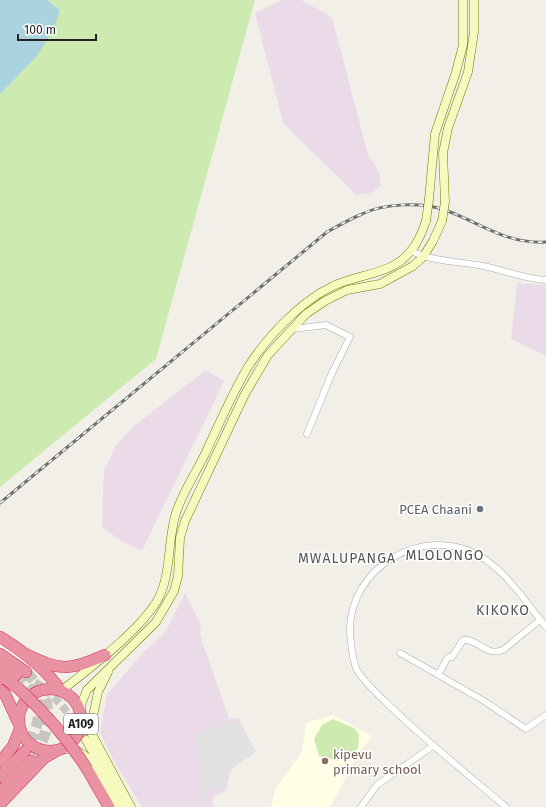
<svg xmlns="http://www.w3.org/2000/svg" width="546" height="807" font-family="'Fira Sans',sans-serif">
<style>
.industrial{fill:#ebdbe8}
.education{fill:#ffffe5}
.grass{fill:#cdebb0}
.parking{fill:#e2e2e2}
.water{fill:#aad3df}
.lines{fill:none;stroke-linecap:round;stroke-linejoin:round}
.secondary-tunnel{stroke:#c8c6c1;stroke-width:8;stroke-dasharray:8 4;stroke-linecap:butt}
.highway-tunnel{stroke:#c8c6c1;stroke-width:11;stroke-dasharray:11 5.5;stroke-linecap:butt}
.street-casing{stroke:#a9a9a9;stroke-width:7}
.secondary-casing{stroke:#707d05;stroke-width:9}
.highway-casing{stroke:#dc2a67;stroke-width:12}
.street{stroke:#fff;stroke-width:6}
.secondary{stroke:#f7fabf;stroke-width:8}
.highway{stroke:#e892a2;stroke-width:11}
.rail-casing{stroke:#707070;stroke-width:3}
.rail{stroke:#fff;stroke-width:1.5;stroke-dasharray:4.5;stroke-linecap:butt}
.secondary-bridge-casing{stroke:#707d05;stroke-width:9;stroke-linecap:butt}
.highway-bridge-casing{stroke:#dc2a67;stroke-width:12;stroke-linecap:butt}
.secondary-bridge{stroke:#f7fabf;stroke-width:8}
.highway-bridge{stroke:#e892a2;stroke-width:11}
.worship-dot{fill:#6b7280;stroke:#fff;stroke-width:1.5}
.education-dot{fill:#8d6e63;stroke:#fff;stroke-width:1.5}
.labels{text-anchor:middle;stroke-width:3;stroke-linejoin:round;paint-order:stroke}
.shield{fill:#fff;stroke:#646464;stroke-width:1}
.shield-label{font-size:12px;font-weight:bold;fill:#222}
.worship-label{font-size:13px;fill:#5b616d;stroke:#fff;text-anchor:end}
.education-label{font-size:13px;fill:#785e54;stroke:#fff;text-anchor:start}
.neighbourhood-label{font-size:14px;letter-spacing:1px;fill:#555;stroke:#fff}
</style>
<rect width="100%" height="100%" fill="#f2efe9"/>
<path class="industrial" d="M282,0h19l31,17 36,138 11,16 2,15 -10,7 -15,2 -73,-72 -28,-110z
M517,283l29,2v71l-35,-17z
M206,370l18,11 -82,170 -21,-10 -19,-14 2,-57 12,-25 18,-19z
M185,593l16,31 -1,11 29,84 9,-1 18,34 -17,7 -9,14 -4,18 -13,6v10h-71l-28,-46 -14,-28 7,-39 36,-41 23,-22z"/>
<path class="education" d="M333,715l39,21 -14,18 -26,50 -3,3h-58l5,-19 26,-36 4,-29z"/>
<path class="grass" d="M47,0h208l-99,359 -156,128v-393l37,-38 23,-46z
M333,719l21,9 5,6 -1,14 -6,9 -14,4 -19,-5 -5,-17 8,-14z"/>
<path class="parking" d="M238,720l18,32 -28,19 -4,15 -13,4 -7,9 -5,-8v-35l-5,-21z"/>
<path class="water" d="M0,0h47l13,10 -6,19 -17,27 -37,38z"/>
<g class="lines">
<path class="secondary-tunnel" d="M35,682c23,16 37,34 51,58"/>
<path class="highway-tunnel" d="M26,672c29,29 27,52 8,86
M16,675c30,25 27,44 9,76"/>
<g class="street-casing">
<path id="street" d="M411,251c23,11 47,10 72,15 21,4 41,13 63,14
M292,329l34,-4 24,12 -19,38 -24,59
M400,653l84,48 42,28 20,-14
M438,675l10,-18h4l11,-17c15,-2 22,17 40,10l37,-30
M361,807l16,-22 56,-39
M506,807c-38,-32 -76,-63 -112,-97 -12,-12 -28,-25 -37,-40 -4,-8 -5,-18 -6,-27 -10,-65 58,-116 119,-92 33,14 54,49 76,76"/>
</g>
<g class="secondary-casing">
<path id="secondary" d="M429,199l6,-65 21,-62 7,-27v-45
M445,202l-2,-49 5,-25 20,-56 6,-40v-32
M61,691c29,-23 77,-59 96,-90 15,-26 10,-60 19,-88 6,-19 19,-39 28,-57 14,-29 27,-61 44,-89 19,-30 52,-65 83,-80 25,-13 61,-12 79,-35 8,-9 12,-20 16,-31
M90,731l8,-39 10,-20
M86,740l38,67
M63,749c29,-4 43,38 54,58
M131,807l-51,-95 2,-10 5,-12 69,-68 18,-31 4,-15 2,-38 5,-17 60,-127 23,-39 38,-41 19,-13 22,-11 33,-6 33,-18 10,-9 10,-16 9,-20"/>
</g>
<g class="highway-casing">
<path id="highway" d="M0,637c23,14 45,31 61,54
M0,654l26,18
M25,654c36,17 43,17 80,1
M0,664l16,11
M0,675l19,14
M19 720a31 31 0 1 1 62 0a31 31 0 1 1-62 0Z
M0,690l5,4 13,28
M0,762l13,-16 7,-17
M87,769l22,38
M0,777l25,-26
M0,792l31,-31
M0,804l44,-46 12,-7"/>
</g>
<use href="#street" class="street"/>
<use href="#secondary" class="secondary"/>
<use href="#highway" class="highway"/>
<g class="rail-casing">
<path id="rail" d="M0,503l327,-271c11,-6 23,-13 35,-18 23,-11 60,-12 83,-4 36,13 60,34 101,32"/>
</g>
<use href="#rail" class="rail"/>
<g class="secondary-bridge-casing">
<path id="secondary-bridge" d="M426,221l3,-22
M442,221l3,-19"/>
</g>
<g class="highway-bridge-casing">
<path id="highway-bridge" d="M19,689c26,24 49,50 68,80"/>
</g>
<use href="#secondary-bridge" class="secondary-bridge"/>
<use href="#highway-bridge" class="highway-bridge"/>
</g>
<circle class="worship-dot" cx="480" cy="509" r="4"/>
<circle class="education-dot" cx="325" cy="761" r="4"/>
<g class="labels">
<rect class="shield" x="64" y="714" width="34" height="20" rx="3"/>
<g class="shield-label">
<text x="81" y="728">A109</text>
</g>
<g class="worship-label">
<text x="472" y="514">PCEA Chaani</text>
</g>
<g class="education-label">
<text x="333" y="759">kipevu<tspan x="333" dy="15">primary school</tspan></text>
</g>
<g class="neighbourhood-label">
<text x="445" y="560">MLOLONGO</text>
<text x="347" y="563">MWALUPANGA</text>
<text x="503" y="615">KIKOKO</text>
</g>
</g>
<path d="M18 34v6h78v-6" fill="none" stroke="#222222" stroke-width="2"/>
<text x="24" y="34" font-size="12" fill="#222222" stroke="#ffffff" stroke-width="3" paint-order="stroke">100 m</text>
</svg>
